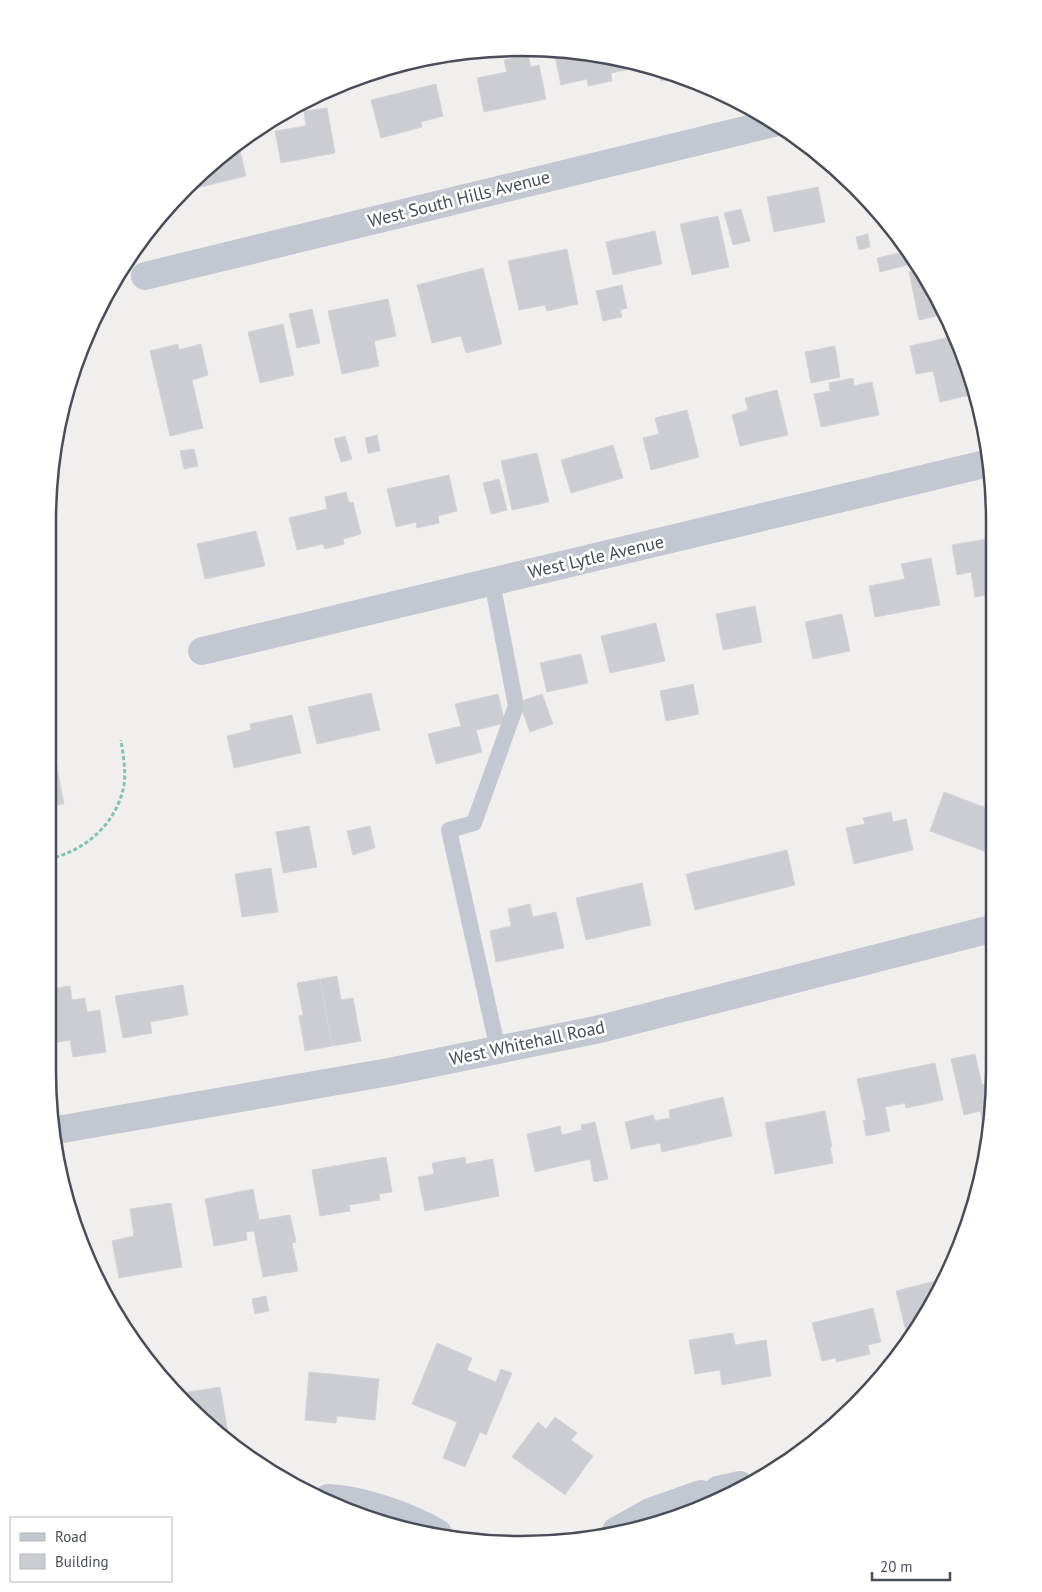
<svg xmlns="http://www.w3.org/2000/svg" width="1042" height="1592" font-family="'PT Sans',sans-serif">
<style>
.building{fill:#cccdd2;stroke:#d3d3d9}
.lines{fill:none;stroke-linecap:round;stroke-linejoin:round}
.path{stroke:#7dc4b4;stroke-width:3;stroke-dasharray:4 2.5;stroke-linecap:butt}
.service{stroke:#c3c7d2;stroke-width:16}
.minor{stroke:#c3c7d2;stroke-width:28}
.labels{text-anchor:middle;stroke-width:5;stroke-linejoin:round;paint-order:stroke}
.street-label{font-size:18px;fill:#494d5a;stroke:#fff}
.rim{fill:none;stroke:#494d5a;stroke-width:2.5}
</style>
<rect width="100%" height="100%" fill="#f1efee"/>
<path class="building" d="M557,51l26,1 41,9 2,9 -15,3 1,8 -24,5 -1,-7 -26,6 -7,-33z
M528,55l3,12 8,-2 7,34 -62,13 -7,-34 30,-6 -3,-12z
M658,69l15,4 8,3 -20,5z
M436,84l7,32 -22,6 1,5 -41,11 -10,-38z
M327,108l8,45 -54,10 -6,-32 31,-5 -2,-15z
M238,142l8,34 -62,15 49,-45z
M818,187l7,35 -51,10 -7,-35z
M854,188l11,11 -7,2z
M741,209l9,32 -17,4 -9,-32z
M718,216l11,51 -37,8 -12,-51z
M655,231l7,33 -49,11 -7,-33z
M868,234l2,13 -11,3 -3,-13z
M567,249l11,55 -31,7 -2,-6 -26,5 -11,-49z
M908,251l3,13 -31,8 -3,-14z
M483,268l19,76 -36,9 -5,-17 -29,7 -15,-58z
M920,270l26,42v2l-27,6 -10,-48z
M622,285l5,23 -7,2 2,7 -19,4 -7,-30z
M388,299l8,37 -22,5 5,25 -37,8 -14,-63z
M312,309l8,34 -23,5 -8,-34z
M283,324l11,51 -34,8 -12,-51z
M955,336l15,41 4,17 -34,8 -7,-31 -17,3 -6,-28z
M178,344l1,6 22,-6 7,31 -16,5 11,48 -33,8 -20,-85z
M835,346l5,31 -29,6 -6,-31z
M853,378l1,8 18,-4 7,33 -58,12 -7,-33 16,-3 -1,-8z
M777,390l11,45 -48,11 -8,-31 16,-5 -3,-12z
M687,410l12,47 -48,13 -8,-32 16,-4 -4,-16z
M377,435l3,16 -12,2 -3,-15z
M345,436l7,23 -11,3 -7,-23z
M613,445l10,33 -52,15 -10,-33z
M194,449l4,17 -14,3 -4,-18z
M537,453l12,49 -37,8 -11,-49z
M449,475l8,36 -19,5 1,7 -22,5 -1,-6 -20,5 -9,-38z
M499,479l8,31 -16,4 -8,-31z
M346,492l3,11 4,-1 8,32 -18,5 1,5 -19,5 -2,-5 -26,6 -8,-32 38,-9 -2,-12z
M256,531l9,35 -60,13 -8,-35z
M993,538v56l-18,3 -4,-25 -14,3 -5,-30z
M931,558l9,47 -65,12 -6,-31 36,-7 -4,-15z
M755,606l7,36 -39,8 -7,-36z
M842,614l8,37 -37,8 -8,-37z
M656,623l9,38 -55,12 -9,-37z
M581,654l7,29 -41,9 -7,-29z
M693,684l6,30 -33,7 -6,-30z
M371,693l9,37 -63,14 -9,-37z
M498,694l7,29 -29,7 6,22 -46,12 -8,-30 33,-8 -6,-22z
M542,694l11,30 -23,8 -11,-30z
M292,715l9,38 -67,15 -7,-32 24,-6 -1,-6z
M55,757l9,47 -15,3 1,-48z
M944,792l48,18v44l-62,-23z
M891,812l2,10 13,-3 7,31 -59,14 -8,-36 19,-4 -2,-6z
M309,826l8,41 -34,6 -7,-41z
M370,826l5,22 -22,7 -6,-24z
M787,850l8,35 -100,25 -9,-36z
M271,868l7,44 -36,5 -7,-43z
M642,883l9,42 -65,15 -10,-42z
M530,904l3,13 23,-5 8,36 -68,14 -6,-31 21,-5 -3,-17z
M337,976l4,24 12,-2 8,43 -29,5 -12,-67z
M320,979l12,67 -27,5 -6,-35 4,-1 -6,-32z
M183,985l5,30 -38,7 2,11 -29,5 -8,-42z
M70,986l2,14 13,-2 2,14 13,-2 6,42 -33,5 -3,-17 -22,4v-55z
M975,1054l7,31 9,-2 -1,50 -3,11 -7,-33 -16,4 -13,-56z
M935,1063l8,37 -37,8 -1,-5 -20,4 5,24 -24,5 -3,-16h3l-9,-41z
M723,1097l9,39 -70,16 -2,-9 -29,6 -6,-27 28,-7 2,6 15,-3 -1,-8z
M825,1111l7,36h-2l3,16 -58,11 -10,-51z
M595,1122l13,57 -14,3 -4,-23 -55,13 -8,-38 33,-8 2,9 20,-5 -1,-5z
M386,1157l6,35 -13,2 1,6 -31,5 1,6 -30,5 -8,-46z
M465,1157l1,7 27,-5 6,37 -74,15 -7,-34 16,-3 -2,-11z
M253,1189l6,31 31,-5 6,27 -4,1 6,28 -35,6 -9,-46 -8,1 1,8 -33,6 -9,-47z
M171,1203l11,64 -63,11 -7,-37 22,-5 -4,-27z
M935,1281l2,6 -30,48 -11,-44z
M266,1296l3,15 -14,3 -3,-15z
M873,1308l8,34 -13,3 2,9 -34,8v-4l-14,3 -10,-38z
M733,1333l2,12 31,-5 5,36 -49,9 -2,-15 -25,4 -6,-34z
M437,1343l35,15 -5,12 29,12 5,-13 11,4 -26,62 -6,-3 -15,35 -22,-9 14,-36 -45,-18z
M309,1372l70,7 -4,41 -38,-4 -1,7 -31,-3z
M220,1387l10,57 -47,-51z
M555,1417l22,16 -6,7 22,16 -28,39 -53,-38 26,-35 8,7z"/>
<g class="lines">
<path class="path" d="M49,859c35,-8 65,-33 74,-69 4,-16 0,-35 -2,-50"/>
<path class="service" d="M492,582l24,124 -42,117 -25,7 49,220"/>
<path class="minor" d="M145,276l629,-153
M202,651l787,-188
M57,1130l332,-58 211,-43 391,-100
M718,1490l22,-5
M328,1498c35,2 79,17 110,35
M616,1531l34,-19 51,-18"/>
</g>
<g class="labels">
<g class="street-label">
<text transform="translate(459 199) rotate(-14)" y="6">West South Hills Avenue</text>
<text transform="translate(596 557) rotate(-13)" y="6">West Lytle Avenue</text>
<text transform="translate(527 1043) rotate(-12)" y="6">West Whitehall Road</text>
</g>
</g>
<path d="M0 0H1042V1592H0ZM521 56H521A465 465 0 0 1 986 521V1071A465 465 0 0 1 521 1536H521A465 465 0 0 1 56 1071V521A465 465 0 0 1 521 56Z" fill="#fff" fill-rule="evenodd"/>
<path class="rim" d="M521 56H521A465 465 0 0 1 986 521V1071A465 465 0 0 1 521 1536H521A465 465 0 0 1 56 1071V521A465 465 0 0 1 521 56Z"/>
<rect x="10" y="1517" width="162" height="65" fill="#ffffff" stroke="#b6b8bd"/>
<rect x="20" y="1533" width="25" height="8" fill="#c3c7d2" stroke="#b6b8bd"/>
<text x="55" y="1542" font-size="15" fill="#494d5a">Road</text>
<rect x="20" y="1554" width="25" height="15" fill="#cccdd2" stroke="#b6b8bd"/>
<text x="55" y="1567" font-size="15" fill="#494d5a">Building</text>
<path d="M872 1572v8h78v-8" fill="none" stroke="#494d5a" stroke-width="2.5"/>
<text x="880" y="1572" font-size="15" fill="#494d5a" stroke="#ffffff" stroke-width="4" paint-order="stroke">20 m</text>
</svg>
